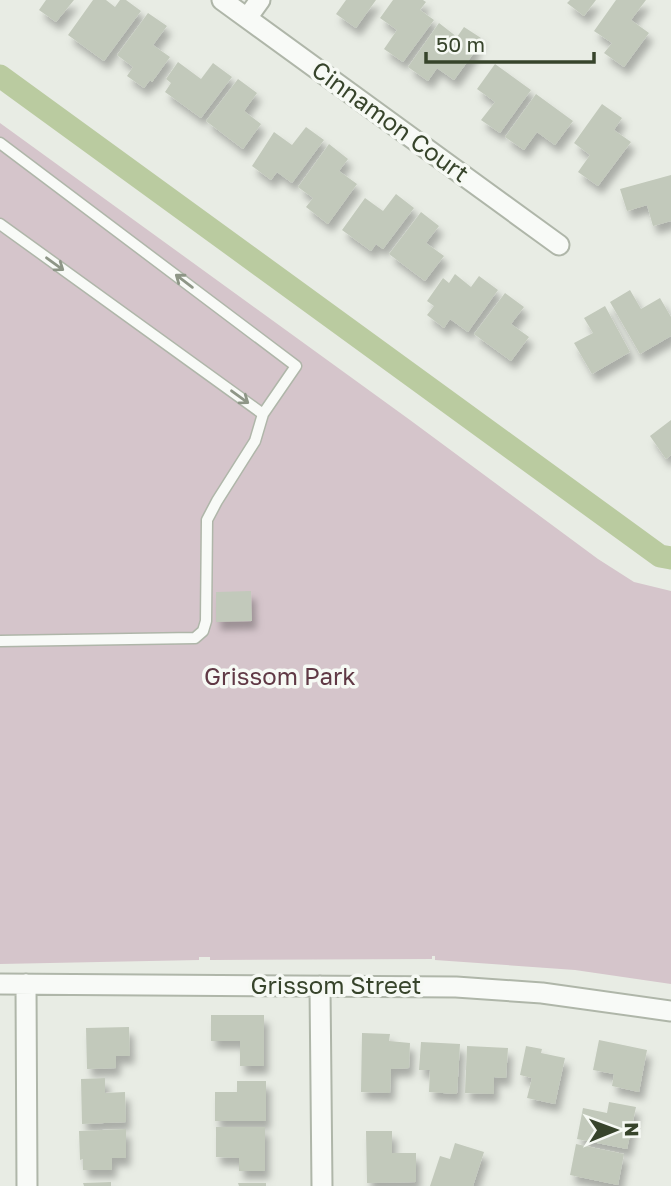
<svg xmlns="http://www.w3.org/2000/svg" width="671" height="1186" font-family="'Golos Text',sans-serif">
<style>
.green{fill:#d5c5cb}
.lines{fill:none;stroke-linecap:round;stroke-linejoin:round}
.canal{stroke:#bacba0;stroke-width:23}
.building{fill:#c2c9bb;filter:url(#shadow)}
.lane-casing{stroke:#afb6a9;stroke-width:13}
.street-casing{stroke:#afb6a9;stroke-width:23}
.lane{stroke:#f8faf7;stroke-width:10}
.street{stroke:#f8faf7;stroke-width:19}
.oneway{stroke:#8e9687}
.labels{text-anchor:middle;stroke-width:7;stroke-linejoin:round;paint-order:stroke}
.street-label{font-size:24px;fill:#37442b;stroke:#f6f9f4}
.park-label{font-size:24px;fill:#603945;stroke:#f6f9f4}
</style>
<defs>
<filter id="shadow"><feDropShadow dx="4.5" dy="8" stdDeviation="3.5" flood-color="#0004"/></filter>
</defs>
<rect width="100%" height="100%" fill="#e8ece4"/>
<path class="green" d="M0,123l410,297 188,139 36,23 37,9v393l-96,-14 -140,-10v-4h-3v3l-222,1v-3h-11v3l-199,4z"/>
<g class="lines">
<path class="canal" d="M0,76l660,480 11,2"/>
</g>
<path class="building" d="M46,0h28l-18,22 -17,-12z
M93,0h13l9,7 5,-7h6l15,11 -37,50 -36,-26z
M346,0h30l-20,28 -20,-14z
M393,0h30l3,2 -6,8 14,10 -31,42 -19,-13 13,-19 -17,-12z
M570,0h26l-12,16 -17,-13z
M616,0h30l-15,20 18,13 -25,34 -20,-14 8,-10 -18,-12z
M148,13l19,13 -14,19 17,12 -18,25 -2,-2 -6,8 -17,-12 6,-9 -16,-12z
M439,23l18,14 7,-10 17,11 -8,11 3,1 -22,30 -17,-12 -9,13 -20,-14z
M178,62l23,17 12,-16 19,14 -31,41 -36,-26 6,-9 -5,-4z
M495,64l36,26 -31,43 -19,-13 14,-18 -18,-13z
M238,79l19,14 -13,18 17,13 -18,25 -37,-28z
M536,94l37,27 -18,24 -18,-13 -13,18 -19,-13z
M602,104l20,14 -8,12 17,12 -33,44 -20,-14 12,-17 -16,-12z
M306,127l18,13 -32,43 -15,-11 -6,8 -19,-14 22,-34 18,13z
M329,144l19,15 -9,12 18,13 -29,40 -22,-17 7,-9 -15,-11z
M671,175v46l-18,5 -6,-21 -20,6 -7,-22z
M396,194l18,14 -31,41 -7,-5 -5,7 -29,-21 23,-32 18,13z
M421,212l18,14 -13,17 18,13 -19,25 -36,-27z
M455,274l16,13 8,-11 19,14 -30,42 -18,-13 -6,9 -17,-13 7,-9 -7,-5 16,-23 6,5z
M630,290l11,19 19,-11 11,19v19l-31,18 -30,-52z
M505,293l19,14 -13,17 18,13 -18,24 -37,-27z
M605,306l25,46 -38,22 -18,-31 19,-10 -9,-15z
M671,420v35l-5,4 -16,-23z
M251,591l1,30 -36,1v-30z
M211,1015h53v51h-24v-25h-29z
M129,1027l1,29h-14v12l-29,1 -1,-41z
M362,1033l28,1 -1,7 21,2 -1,25 -18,1 -1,24 -29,-1z
M599,1040l48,10 -8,42 -27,-6 2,-12 -21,-4z
M421,1042l39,2 -3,50 -28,-2 1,-22h-11z
M467,1046l41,2 -2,30 -12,-1v17l-29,-1z
M526,1046l16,3 -1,4 24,5 -10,46 -28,-6 5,-20 -12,-3z
M105,1078v15l20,-1 1,30 -44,2 -1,-45z
M237,1081h29v40h-51v-29h22z
M609,1102l27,5 -9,42 -50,-10 6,-31 24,5z
M216,1127h49v44h-26v-13l-23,-1z
M126,1129v29h-14v12h-29v-11l-3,1 -1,-29z
M366,1131h26v22h24v29l-49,1z
M455,1143l29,9 -11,34h-43l10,-30 10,3z
M576,1144l48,10 -6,31 -48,-10z
M111,1182v4h-27l-1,-3z
M238,1183h28v3h-27z"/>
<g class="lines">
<g class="lane-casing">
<path id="lane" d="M0,143l296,223 -33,48 -263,-190
M0,641l195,-3 8,-7 3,-10 1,-101 10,-19 38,-60 8,-27"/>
</g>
<g class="street-casing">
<path id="street" d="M222,0l337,245
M247,18l13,-18
M0,984l456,3 86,6 129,18
M26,984l1,202
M320,986l2,200"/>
</g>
<use href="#lane" class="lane"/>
<use href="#street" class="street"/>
</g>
<defs><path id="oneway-shaft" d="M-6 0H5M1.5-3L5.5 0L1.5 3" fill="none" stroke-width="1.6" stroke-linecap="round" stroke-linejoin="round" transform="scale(1.75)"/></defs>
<g class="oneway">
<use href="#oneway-shaft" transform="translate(55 264) rotate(36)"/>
<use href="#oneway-shaft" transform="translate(184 281) rotate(-143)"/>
<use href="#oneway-shaft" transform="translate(240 397) rotate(36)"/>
</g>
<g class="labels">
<g class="street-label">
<text transform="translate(390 122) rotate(36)" y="8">Cinnamon Court</text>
<text x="336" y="994">Grissom Street</text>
</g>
<g class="park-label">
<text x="280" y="685">Grissom Park</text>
</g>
</g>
<g transform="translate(615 1130) rotate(89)" stroke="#f6f9f4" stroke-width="5" paint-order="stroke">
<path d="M0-5L12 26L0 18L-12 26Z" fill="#37442b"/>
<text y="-10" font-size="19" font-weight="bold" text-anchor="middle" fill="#37442b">N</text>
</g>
<path d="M426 52v10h168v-10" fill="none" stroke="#37442b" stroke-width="3.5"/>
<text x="436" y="52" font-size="21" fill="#37442b" stroke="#f6f9f4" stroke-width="5" paint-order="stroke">50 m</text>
</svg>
